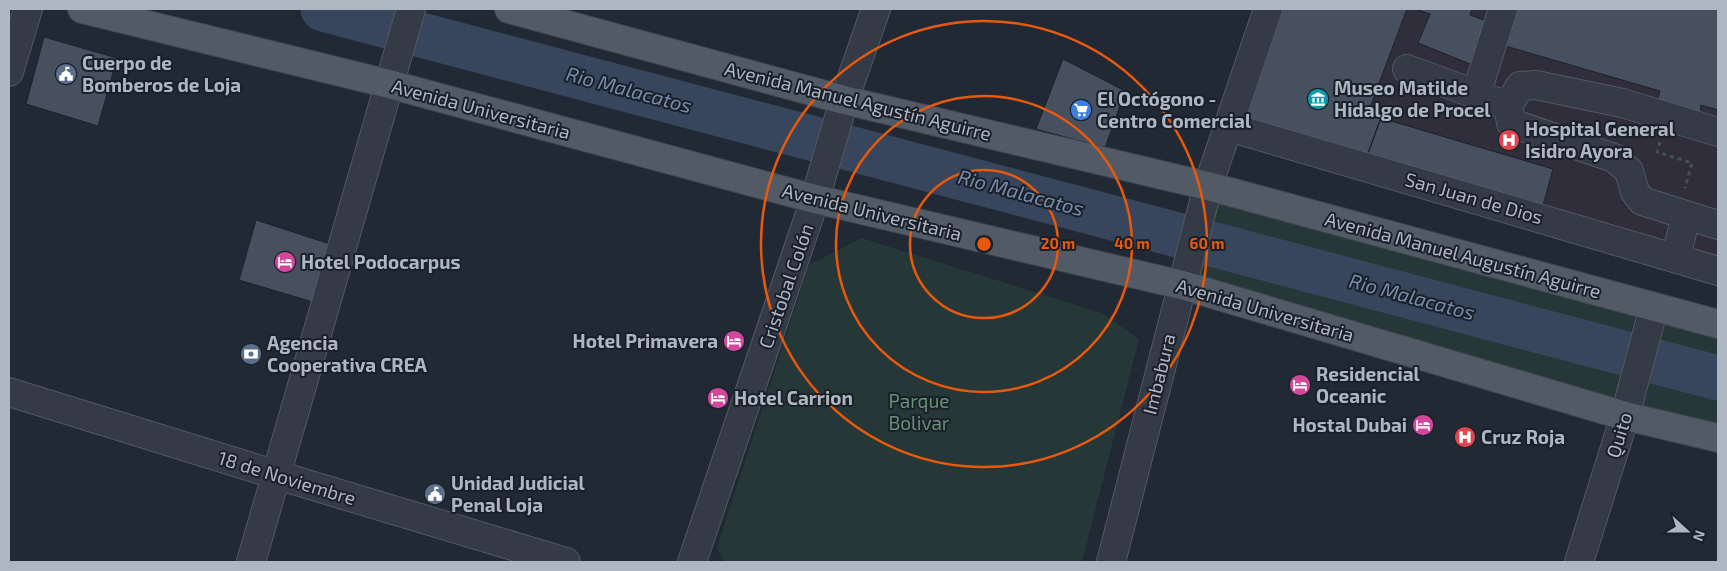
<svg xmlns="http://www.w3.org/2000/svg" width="1727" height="571" font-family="'Exo 2',sans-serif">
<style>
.medical{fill:#302e3a}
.green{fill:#263738}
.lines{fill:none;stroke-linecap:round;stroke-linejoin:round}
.river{stroke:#37465d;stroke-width:45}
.building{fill:#47505f;stroke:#1c222c}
.minor-casing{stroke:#525963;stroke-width:30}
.major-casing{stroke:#3e444f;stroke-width:30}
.path{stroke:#425355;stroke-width:3;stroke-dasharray:4 4;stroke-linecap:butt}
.minor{stroke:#343b46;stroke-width:28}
.major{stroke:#525a66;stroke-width:28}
.ring{fill:none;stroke:#e8590c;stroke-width:2.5}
.labels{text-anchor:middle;stroke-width:4;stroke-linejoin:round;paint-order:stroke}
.poi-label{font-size:19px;font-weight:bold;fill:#aeb6c2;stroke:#1a202a;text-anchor:start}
.street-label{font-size:19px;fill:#aeb6c2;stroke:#1a202a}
.park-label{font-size:19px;fill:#689172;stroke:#1a202a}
.water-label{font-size:20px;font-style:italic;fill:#788da9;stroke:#1a202a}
.centre{fill:#e8590c;stroke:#1a202a;stroke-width:2.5}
.ring-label{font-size:15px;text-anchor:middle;font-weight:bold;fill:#e8590c;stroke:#1a202a;stroke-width:4;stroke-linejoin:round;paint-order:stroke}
</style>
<rect width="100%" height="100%" fill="#212935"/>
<path class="medical" d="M1271,9h447v250l-352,-100z"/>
<path class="green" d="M1209,187l509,139v110l-536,-151z
M861,238l241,75 37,26 -57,223h-358l-7,-15 92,-282z"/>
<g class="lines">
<path class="river" d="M323,9l1395,369"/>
</g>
<path class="building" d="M1271,9h136l-39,104 13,4 -15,42 -132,-37z
M1415,9h57l-2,6 22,8 -17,43 -57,-23 12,-29z
M1486,9h232v101l-17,-5 -1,11 -44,-12 4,-13 -158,-46 8,-29z
M44,37l73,21 -19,68 -72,-22z
M1063,59l62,32 -20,57 -69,-19z
M1381,118l172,51 -11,40 -176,-50z
M256,220l74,24 -17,58 -74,-22z"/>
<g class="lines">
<g class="minor-casing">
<path id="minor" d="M1407,69l101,37 3,17 103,35 15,13 6,21 7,9 44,14 -10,43
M9,72l19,-63
M1476,95l27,-86
M1508,106l12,-20 16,-1 86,18 96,29
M1229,127l489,144
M1686,215l32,10
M9,392l268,83 289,87
M251,562l160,-553
M692,562l123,-363 29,-99 32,-91
M1111,562l97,-376 60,-177
M1579,562l46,-146 29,-109"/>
</g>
<g class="major-casing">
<path id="major" d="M82,9l307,75 426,115 367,86 443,131 93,22
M509,9l335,91 364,86 510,138"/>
</g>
<path class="path" d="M1660,142l-3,10 35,11 -7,25"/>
<use href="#minor" class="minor"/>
<use href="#major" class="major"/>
</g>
<g class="ring">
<circle cx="984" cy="244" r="74"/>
<circle cx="984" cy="244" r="148"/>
<circle cx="984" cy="244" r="223"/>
</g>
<defs>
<g id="civic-disc" transform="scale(1.125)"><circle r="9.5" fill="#5c6f8a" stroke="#1a202a"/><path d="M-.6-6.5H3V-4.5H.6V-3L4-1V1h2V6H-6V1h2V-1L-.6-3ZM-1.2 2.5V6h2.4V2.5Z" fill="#fff"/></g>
<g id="museum-disc" transform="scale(1.125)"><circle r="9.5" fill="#0f9aa8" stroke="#1a202a"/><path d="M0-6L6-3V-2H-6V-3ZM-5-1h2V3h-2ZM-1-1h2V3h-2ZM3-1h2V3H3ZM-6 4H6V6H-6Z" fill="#fff"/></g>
<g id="supermarket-disc" transform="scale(1.125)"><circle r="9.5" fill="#3f7fe0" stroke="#1a202a"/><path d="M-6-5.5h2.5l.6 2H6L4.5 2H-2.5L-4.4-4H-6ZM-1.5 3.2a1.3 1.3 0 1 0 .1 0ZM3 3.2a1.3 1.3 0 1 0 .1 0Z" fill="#fff"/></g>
<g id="hospital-disc" transform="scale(1.125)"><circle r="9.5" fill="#e0444e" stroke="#1a202a"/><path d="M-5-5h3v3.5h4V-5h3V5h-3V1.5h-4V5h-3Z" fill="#fff"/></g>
<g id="hotel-disc" transform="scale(1.125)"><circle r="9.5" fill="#d1479c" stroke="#1a202a"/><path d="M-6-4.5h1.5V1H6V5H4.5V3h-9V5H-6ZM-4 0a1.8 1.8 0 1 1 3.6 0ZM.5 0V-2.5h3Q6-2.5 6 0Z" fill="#fff"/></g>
<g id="bank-disc" transform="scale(1.125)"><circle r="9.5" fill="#5c6f8a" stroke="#1a202a"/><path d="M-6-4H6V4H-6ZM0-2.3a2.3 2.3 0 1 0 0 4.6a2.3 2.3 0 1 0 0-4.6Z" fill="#fff"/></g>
</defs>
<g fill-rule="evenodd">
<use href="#civic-disc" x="66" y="74"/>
<use href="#museum-disc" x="1318" y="99"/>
<use href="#supermarket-disc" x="1081" y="110"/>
<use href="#hospital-disc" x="1509" y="140"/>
<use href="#hotel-disc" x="285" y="262"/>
<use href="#hotel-disc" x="734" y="341"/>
<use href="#bank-disc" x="251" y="354"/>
<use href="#hotel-disc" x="1300" y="385"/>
<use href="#hotel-disc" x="718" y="398"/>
<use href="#hotel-disc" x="1423" y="425"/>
<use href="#hospital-disc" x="1465" y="437"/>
<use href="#civic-disc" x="435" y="494"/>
</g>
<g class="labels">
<g class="poi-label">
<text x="82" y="70">Cuerpo de<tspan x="82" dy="22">Bomberos de Loja</tspan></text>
<text x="1334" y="95">Museo Matilde<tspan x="1334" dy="22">Hidalgo de Procel</tspan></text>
<text x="1097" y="106">El Octógono -<tspan x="1097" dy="22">Centro Comercial</tspan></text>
<text x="1525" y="136">Hospital General<tspan x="1525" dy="22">Isidro Ayora</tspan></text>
<text x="301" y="269">Hotel Podocarpus</text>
<text x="718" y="348" text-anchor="end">Hotel Primavera</text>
<text x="267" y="350">Agencia<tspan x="267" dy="22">Cooperativa CREA</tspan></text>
<text x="1316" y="381">Residencial<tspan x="1316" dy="22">Oceanic</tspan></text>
<text x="734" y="405">Hotel Carrion</text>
<text x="1407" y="432" text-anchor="end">Hostal Dubai</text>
<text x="1481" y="444">Cruz Roja</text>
<text x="451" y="490">Unidad Judicial<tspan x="451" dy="22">Penal Loja</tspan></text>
</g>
<g class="street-label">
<text transform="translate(858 101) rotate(14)" y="7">Avenida Manuel Agustín Aguirre</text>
<text transform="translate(481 109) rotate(15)" y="7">Avenida Universitaria</text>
<text transform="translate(1474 198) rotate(16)" y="7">San Juan de Dios</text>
<text transform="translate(872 212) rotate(14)" y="7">Avenida Universitaria</text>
<text transform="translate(1463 255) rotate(15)" y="7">Avenida Manuel Augustín Aguirre</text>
<text transform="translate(786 286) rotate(-71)" y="7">Cristobal Colón</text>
<text transform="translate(1265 310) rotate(16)" y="7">Avenida Universitaria</text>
<text transform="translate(1159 374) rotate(-76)" y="7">Imbabura</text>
<text transform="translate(1619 435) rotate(-73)" y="7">Quito</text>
<text transform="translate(287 478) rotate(17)" y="7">18 de Noviembre</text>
</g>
<g class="park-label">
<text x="919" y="408">Parque<tspan x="919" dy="22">Bolivar</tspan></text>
</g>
<g class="water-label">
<text transform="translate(629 90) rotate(15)" y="7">Rio Malacatos</text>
<text transform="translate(1021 193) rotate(15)" y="7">Rio Malacatos</text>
<text transform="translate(1412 297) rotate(15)" y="7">Rio Malacatos</text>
</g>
</g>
<circle cx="984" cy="244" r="8" class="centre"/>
<g class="ring-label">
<text x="1058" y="249">20 m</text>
<text x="1132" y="249">40 m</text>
<text x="1207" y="249">60 m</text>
</g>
<rect width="1727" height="571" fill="none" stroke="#aeb6c2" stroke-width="20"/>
<g transform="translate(1687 531) rotate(111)" stroke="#1a202a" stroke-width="4" paint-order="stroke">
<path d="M0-4L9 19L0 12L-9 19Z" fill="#aeb6c2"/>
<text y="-8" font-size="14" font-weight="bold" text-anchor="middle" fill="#aeb6c2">N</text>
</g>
</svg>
